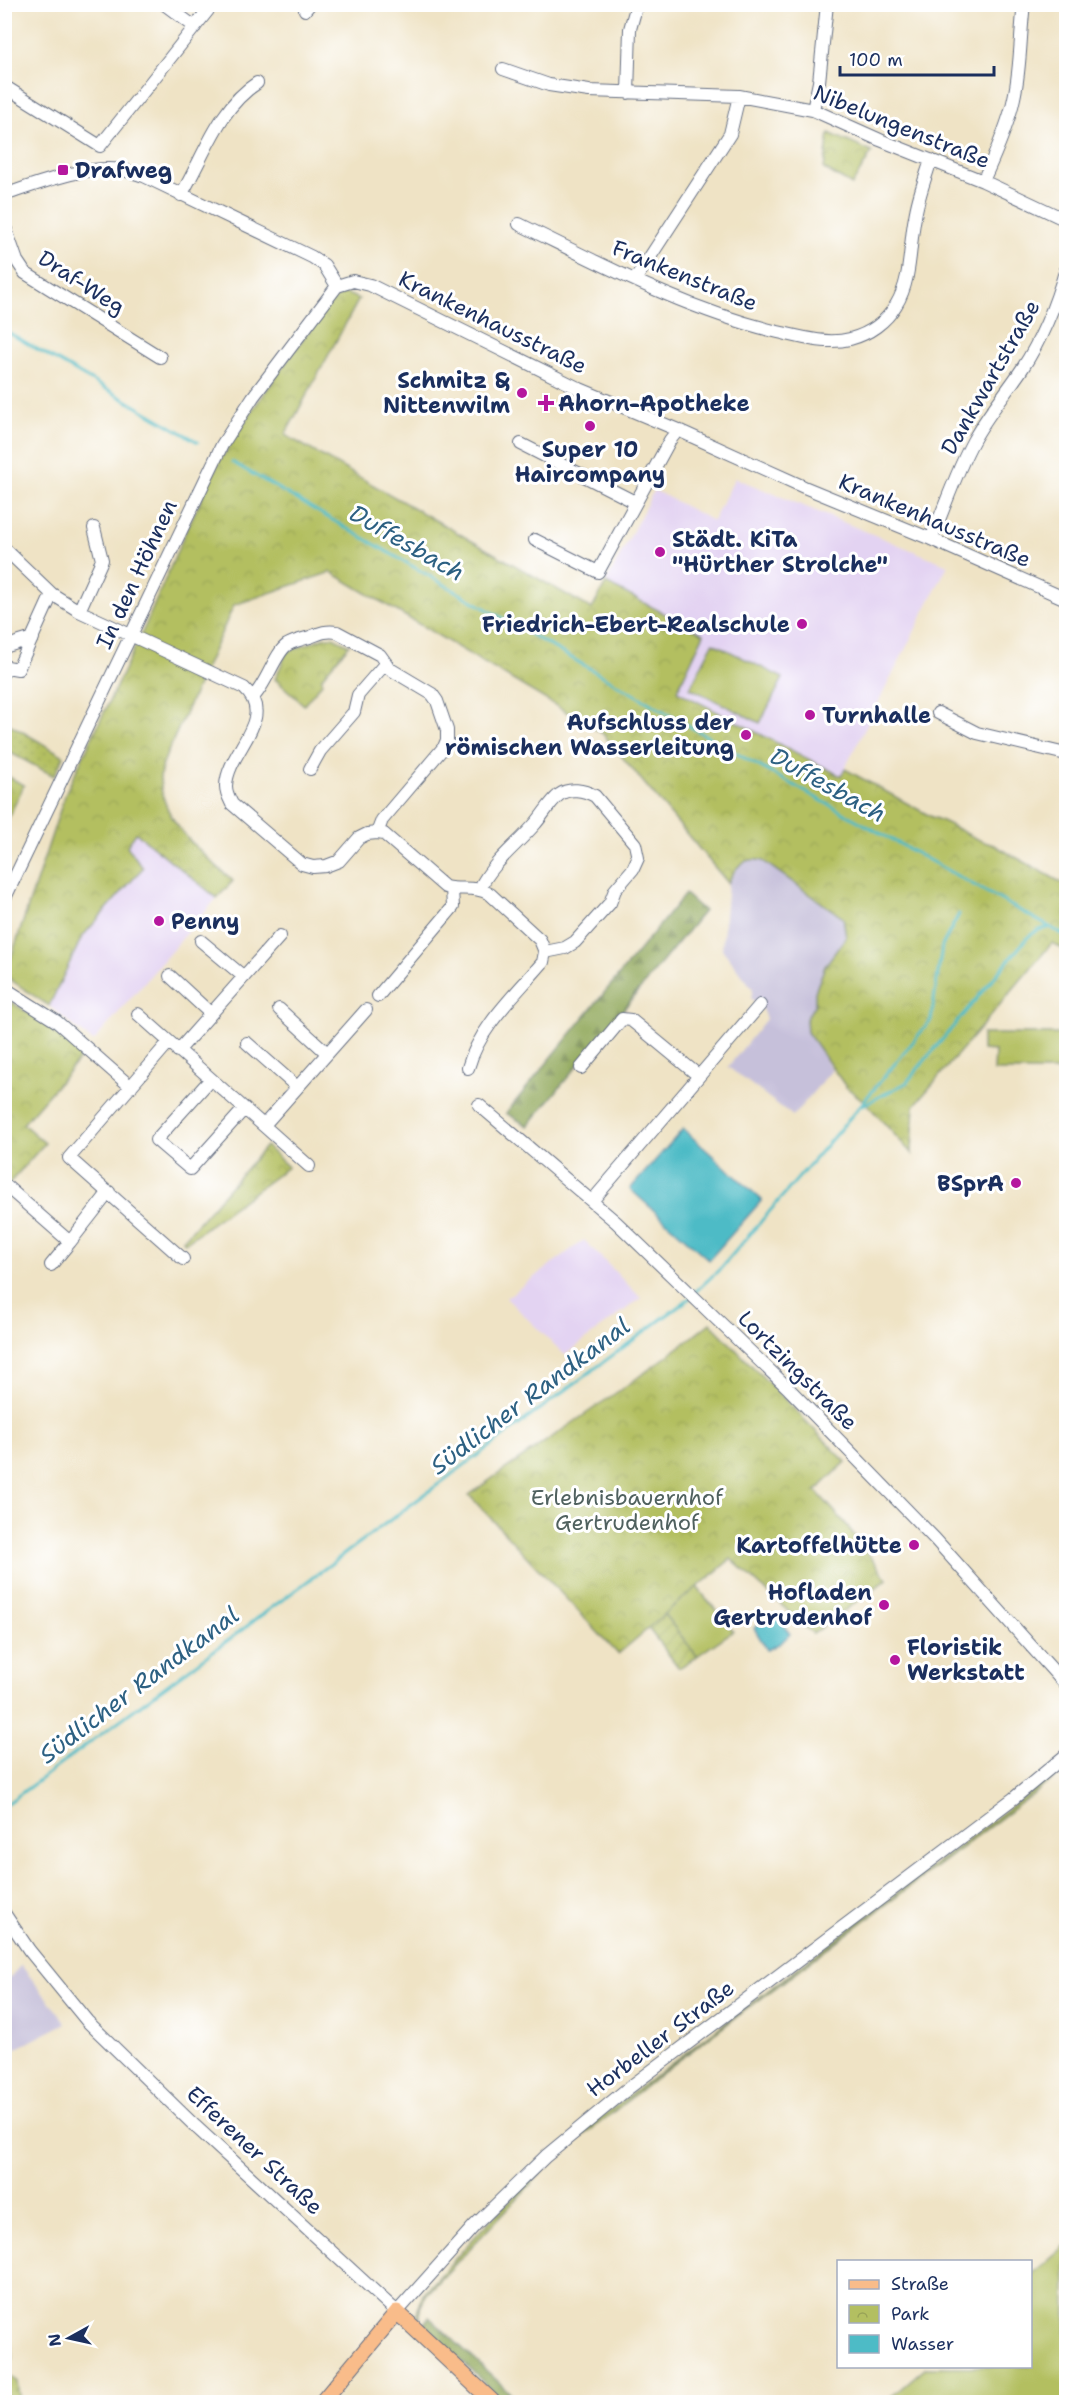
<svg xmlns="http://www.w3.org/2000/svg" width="1071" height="2407" font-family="'Shantell Sans',sans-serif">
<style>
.built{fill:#e3d3f2}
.industrial{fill:#c6c0da}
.grass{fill:url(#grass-dots);stroke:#677760;stroke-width:1.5}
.forest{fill:url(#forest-firs);stroke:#546a5a;stroke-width:1.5}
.park{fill:url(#park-crowns);stroke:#677760;stroke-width:1.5}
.garden{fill:url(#garden-furrows);stroke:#677760;stroke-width:1.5}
.pitch{fill:#b3bf61;stroke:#677760;stroke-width:1.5}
.water{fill:#4dbbc6;stroke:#347592;stroke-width:1.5}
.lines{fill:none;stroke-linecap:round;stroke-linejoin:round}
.stream{stroke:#4dbbc6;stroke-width:3}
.minor-casing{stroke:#656e82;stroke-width:14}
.major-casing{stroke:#656e82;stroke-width:17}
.minor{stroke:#fff;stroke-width:12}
.major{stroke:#f9bc8a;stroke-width:15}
.poi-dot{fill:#b5179e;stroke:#fff;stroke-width:2}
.labels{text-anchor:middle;stroke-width:6;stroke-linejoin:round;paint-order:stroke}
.street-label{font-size:22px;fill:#1b2f5e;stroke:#fff}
.poi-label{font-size:22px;font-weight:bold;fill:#1b2f5e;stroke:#fff;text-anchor:start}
.park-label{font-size:22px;fill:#50615f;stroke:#fff}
.water-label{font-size:24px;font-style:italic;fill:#2c6082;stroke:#fff}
</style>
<defs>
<pattern id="grass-dots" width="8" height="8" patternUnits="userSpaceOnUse" patternTransform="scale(1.5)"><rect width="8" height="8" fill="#b3bf61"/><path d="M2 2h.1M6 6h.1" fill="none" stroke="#99a457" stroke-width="1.8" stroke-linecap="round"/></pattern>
<pattern id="forest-firs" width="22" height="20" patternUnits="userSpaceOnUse" patternTransform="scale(1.5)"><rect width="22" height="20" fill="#8ea657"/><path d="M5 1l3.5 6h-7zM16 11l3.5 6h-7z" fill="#73884b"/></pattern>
<pattern id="park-crowns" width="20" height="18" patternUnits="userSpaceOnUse" patternTransform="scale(1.5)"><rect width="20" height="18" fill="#b3bf61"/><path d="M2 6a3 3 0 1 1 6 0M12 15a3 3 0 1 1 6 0" fill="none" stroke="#99a457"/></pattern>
<pattern id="garden-furrows" width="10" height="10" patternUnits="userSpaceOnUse" patternTransform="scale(1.5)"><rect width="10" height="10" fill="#b3bf61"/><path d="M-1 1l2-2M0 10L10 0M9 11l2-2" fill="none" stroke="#99a457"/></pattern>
</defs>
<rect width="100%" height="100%" fill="#fff"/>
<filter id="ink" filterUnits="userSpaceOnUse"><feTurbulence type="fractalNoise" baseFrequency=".0167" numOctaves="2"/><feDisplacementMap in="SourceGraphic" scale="12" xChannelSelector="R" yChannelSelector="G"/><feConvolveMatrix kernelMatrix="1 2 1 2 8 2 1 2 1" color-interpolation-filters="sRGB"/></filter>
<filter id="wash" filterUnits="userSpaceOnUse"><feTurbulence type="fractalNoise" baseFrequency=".008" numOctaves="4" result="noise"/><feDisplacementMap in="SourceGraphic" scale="24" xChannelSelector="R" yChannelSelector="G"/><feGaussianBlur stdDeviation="1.35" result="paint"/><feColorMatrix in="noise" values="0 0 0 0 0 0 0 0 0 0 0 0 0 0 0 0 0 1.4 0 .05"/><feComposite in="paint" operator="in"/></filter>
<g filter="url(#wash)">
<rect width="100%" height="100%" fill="#efe3c5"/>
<path class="built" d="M735,478l213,87 -107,211 -164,-85 27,-57 -98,-51 48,-93 59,31z
M136,833l81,65 -123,143 -3,-1 -42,-34 33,-69 60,-69 -15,-22z
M584,1240l57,58 -76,57 -59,-57z"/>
<path class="industrial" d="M754,858l9,3 80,57 3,19 -21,29 -10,26v12l-9,15 1,13 25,38 -39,46 -65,-49 38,-48 -4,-10 -11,-11 2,-9 -31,-40 6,-66 12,-19z
M21,1965l45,58 -58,30 -2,-71z"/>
<path class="grass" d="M4,721l60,35 -10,20 -49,-26z
M1066,1765v4l-9,7 -395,297 -110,88 -2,-2 51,-42z
M540,2169h5l-119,126 -6,13v11l-3,-6 6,-18 58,-65z
M4,2308l4,4 5,47 -4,7 -4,-2z
M10,2376l7,6 3,20h-14l-1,-24z"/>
<path class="forest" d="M685,894l19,17 -176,215 -22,-13z
M429,2317l91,85h-16l-81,-78z"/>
<path class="park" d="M829,133l43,19 -20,33 -28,-16z
M345,293l14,6 -74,136 307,174 14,-26 98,51 -27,57 164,85 4,-7 87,48c22,7 40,23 62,28l72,40v66l-14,-8 -138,163 -2,48 -47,-52 -19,-15 -39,-55 -1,-13 9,-15v-12l10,-26 21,-29 -3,-19 -80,-57c-19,-5 -28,6 -35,22l-126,-150 -271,-161 -97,33 -68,151c-2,6 -6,15 -6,22 2,46 42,74 73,103l-16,17 -81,-65 -9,13 16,22 -61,69 -33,69 -44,-30 61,-184 79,-166 41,-95 33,-69 34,-53 67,-94 12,-15z
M325,637h8l16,8 -27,32v6l-18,22 -29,-26 12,-27z
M5,775l19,10 -19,40z
M5,998l36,23 40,33v3l-58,67 22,19 -40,45z
M266,1146l22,21 -103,76 -2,-3z
M710,1323l136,139 -30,29 29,32 42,56 -74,55 -82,-75 -113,95 -149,-159c80,-58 164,-110 241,-172z"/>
<path class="garden" d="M664,1614l33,42 -18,12 -31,-40z"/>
<path class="pitch" d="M713,643l70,35 -23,45 -70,-35z
M982,1034h84v37h-72l1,-20 -13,-1z
M697,1587l36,44 -36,25 -33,-42z
M1066,2245v157h-181l41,-35 104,-1 1,-90z"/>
<path class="water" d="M683,1129l79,71 -53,60 -79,-71z
M775,1614l15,20 -9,9 -14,7 -13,-22z"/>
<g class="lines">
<path class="stream" d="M4,330l194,112
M232,462l516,298 318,176
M863,1105l43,-22 122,-146 10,-7 10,-2
M694,1293l27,-25 139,-162 71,-86 11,-74 17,-32
M4,1806l686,-508"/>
</g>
</g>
<g filter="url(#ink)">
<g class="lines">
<g class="minor-casing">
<path id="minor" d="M164,4l31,23
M305,10l5,-6
M503,69l46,16 40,6 150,5 74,14 67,30 103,41 83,39
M4,86l96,60 113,-142
M628,93l2,-64 7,-25
M813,110l6,-28 8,-78
M983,181c11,-24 26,-58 31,-83 7,-31 6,-63 10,-94
M4,195c33,-11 84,-31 118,-25 7,1 15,4 22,6l168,81 12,8 13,21
M181,195c23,-38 37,-87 76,-112
M4,224l13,37 8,12 135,84
M519,224c84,41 167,86 259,108 22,5 49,13 72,7 19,-5 36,-17 46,-34 16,-26 13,-59 19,-88 3,-20 10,-38 16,-57
M635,280l95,-146 9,-38
M521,444l114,58
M931,539c14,-32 25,-67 42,-98 14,-26 33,-48 49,-72 21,-32 34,-65 44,-101
M535,540l63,32 72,-132 8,-10
M4,548l48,46 27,17 165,77c34,31 -17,63 -18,98 0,7 3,12 6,18l70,60 11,3 13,-1 13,-5 20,-23 8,-4 10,-1 7,1 61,53c16,4 29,-2 45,7l50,46 5,12 -2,10c-27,32 -63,64 -75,106
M79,611l23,-51 -8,-32
M4,647l29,-9
M4,672l3,-5 11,2 34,-75
M254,696c12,-12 22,-44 33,-51 7,-4 15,-6 23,-8 10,-4 17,-7 27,-5l43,23 10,14 42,25 5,7 10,29v10l-3,7 -62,73 -5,13
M938,713l39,20 89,21
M310,769l10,-18 34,-39 4,-17 27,-31
M480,888c13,-26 36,-42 55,-64 8,-9 15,-22 24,-29 10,-8 25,-5 36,1l40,48 3,14 -5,11 -18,21 -5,13 -35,39 -10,6 -20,4
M4,900l218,-455 31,-48 84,-111 16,-5 17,4 210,104 98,41 126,57 127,52 135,60
M201,941l43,36
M170,976l40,37
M4,988l52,33 75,66
M378,996l75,-89 -1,-18
M279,1009l48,44
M138,1014l171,152
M169,1042l-100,116 114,101
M247,1043l50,44
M178,1051l102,-115
M581,1068l41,-49 9,1 68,56
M210,1080l-54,60 34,29 54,-60
M479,1105l137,117 173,167 146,150 131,146
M264,1125l102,-115
M6,1186l64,56 39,-50
M592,1201l168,-196
M51,1265l19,-23
M4,1913l25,37 58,71 108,105 202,186 78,-87 71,-69 80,-66 388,-292 52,-43"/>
</g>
<g class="major-casing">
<path id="major" d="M322,2402l75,-90 96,90"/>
</g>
<use href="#minor" class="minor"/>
<use href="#major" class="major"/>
</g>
</g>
<g class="poi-dot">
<rect x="57" y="164" width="12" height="12" rx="3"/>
<circle cx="522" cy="393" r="6"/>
<path d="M543 394h6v6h6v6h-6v6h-6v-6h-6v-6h6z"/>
<circle cx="590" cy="426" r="6"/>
<circle cx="660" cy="552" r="6"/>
<circle cx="802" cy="624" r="6"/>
<circle cx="810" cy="715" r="6"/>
<circle cx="746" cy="735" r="6"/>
<circle cx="159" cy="921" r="6"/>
<circle cx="1016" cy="1183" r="6"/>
<circle cx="914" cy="1545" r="6"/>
<circle cx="884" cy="1605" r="6"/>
<circle cx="895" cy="1660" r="6"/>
</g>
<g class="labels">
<g class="street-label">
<text transform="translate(902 126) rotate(22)" y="8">Nibelungenstraße</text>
<text transform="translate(685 275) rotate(22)" y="8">Frankenstraße</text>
<text transform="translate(82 282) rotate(33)" y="8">Draf-Weg</text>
<text transform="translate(493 322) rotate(26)" y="8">Krankenhausstraße</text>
<text transform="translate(990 377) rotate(-60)" y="8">Dankwartstraße</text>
<text transform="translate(935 520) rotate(23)" y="8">Krankenhausstraße</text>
<text transform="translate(136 574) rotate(-65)" y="8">In den Höhnen</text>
<text transform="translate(798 1370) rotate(45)" y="8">Lortzingstraße</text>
<text transform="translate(660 2038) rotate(-37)" y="8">Horbeller Straße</text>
<text transform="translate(255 2150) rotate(43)" y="8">Efferener Straße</text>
</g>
<g class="poi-label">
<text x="75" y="178">Drafweg</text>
<text x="510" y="388" text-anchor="end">Schmitz &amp;<tspan x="510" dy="25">Nittenwilm</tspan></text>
<text x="558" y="411">Ahorn-Apotheke</text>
<text x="590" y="457" text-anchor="middle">Super 10<tspan x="590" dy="25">Haircompany</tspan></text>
<text x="672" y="547">Städt. KiTa<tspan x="672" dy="25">"Hürther Strolche"</tspan></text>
<text x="790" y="632" text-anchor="end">Friedrich-Ebert-Realschule</text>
<text x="822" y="723">Turnhalle</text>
<text x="734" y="730" text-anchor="end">Aufschluss der<tspan x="734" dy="25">römischen Wasserleitung</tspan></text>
<text x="171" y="929">Penny</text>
<text x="1004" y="1191" text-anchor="end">BSprA</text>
<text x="902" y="1553" text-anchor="end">Kartoffelhütte</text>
<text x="872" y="1600" text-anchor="end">Hofladen<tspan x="872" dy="25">Gertrudenhof</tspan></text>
<text x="907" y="1655">Floristik<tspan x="907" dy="25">Werkstatt</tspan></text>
</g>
<g class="park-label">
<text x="627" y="1505">Erlebnisbauernhof<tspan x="627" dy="25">Gertrudenhof</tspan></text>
</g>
<g class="water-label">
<text transform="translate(407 543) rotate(30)" y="8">Duffesbach</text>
<text transform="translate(828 785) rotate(29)" y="8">Duffesbach</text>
<text transform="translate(530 1396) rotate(-37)" y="8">Südlicher Randkanal</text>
<text transform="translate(139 1685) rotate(-37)" y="8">Südlicher Randkanal</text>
</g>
</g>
<rect width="1071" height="2407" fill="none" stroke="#fff" stroke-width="24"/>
<rect x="837" y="2260" width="195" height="108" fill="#ffffff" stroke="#a4acbf" stroke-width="1.5"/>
<rect x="849" y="2280" width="30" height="9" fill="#f9bc8a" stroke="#a4acbf" stroke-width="1.5"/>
<text x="891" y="2290" font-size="18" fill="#1b2f5e">Straße</text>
<rect x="849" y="2305" width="30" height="18" fill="url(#park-crowns)" stroke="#a4acbf" stroke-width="1.5"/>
<text x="891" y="2320" font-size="18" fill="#1b2f5e">Park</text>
<rect x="849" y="2335" width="30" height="18" fill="#4dbbc6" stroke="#a4acbf" stroke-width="1.5"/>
<text x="891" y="2350" font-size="18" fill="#1b2f5e">Wasser</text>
<g transform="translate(69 2338) rotate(262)" stroke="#ffffff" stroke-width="4.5" paint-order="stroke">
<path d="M0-4.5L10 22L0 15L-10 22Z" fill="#1b2f5e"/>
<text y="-9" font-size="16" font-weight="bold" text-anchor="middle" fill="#1b2f5e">N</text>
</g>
<path d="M840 66v9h154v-9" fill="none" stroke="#1b2f5e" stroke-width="3"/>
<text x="849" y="66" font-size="18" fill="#1b2f5e" stroke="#ffffff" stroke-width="4.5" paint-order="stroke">100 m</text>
</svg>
